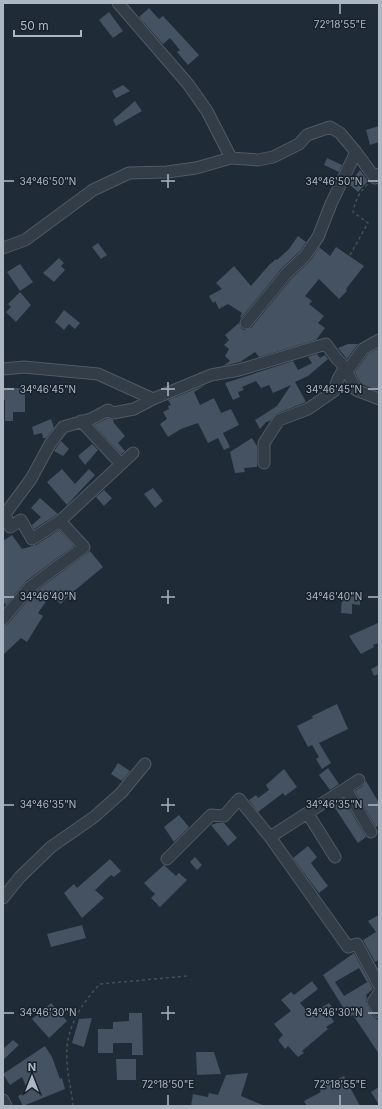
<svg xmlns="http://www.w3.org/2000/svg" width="382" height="1109" font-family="Inter,sans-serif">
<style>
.building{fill:#455261}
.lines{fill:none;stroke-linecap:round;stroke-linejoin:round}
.minor-casing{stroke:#505a65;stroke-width:13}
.path{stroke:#3f5455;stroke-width:1.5;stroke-dasharray:3 3;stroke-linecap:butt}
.minor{stroke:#333d47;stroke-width:11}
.ticks{fill:none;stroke:#adb7c4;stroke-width:1.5}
.ticks-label{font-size:10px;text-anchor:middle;fill:#adb7c4;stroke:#18222c;stroke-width:3;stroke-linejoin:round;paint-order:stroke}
</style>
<rect width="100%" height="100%" fill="#1f2b37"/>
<path class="building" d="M149,8l10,11 4,-3 36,39 -11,10 -11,-13 3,-2 -10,-12 -7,6 -24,-27z
M109,12l14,19 -10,7 -14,-18z
M123,85l7,6 -14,7 -4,-7z
M135,101l7,10 -26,15 -3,-6z
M379,126v16l-9,3 -4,-15z
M327,158l15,7 -3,7 -15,-7z
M360,170l8,11 -10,11 -8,-7v-3z
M298,236l8,6 -6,9 -18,17 -41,50 -1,-1 2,-4 -14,-9 -9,5 -4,-8 -2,2 -4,-7 13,-7 -6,-6 18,-17 17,20 18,-21 7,-6 1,1 12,-11z
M98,243l9,12 -6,4 -9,-12z
M319,247l11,9 6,-9 28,19 -18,23 1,2 -8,8 -20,-20 -14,17 7,5 -3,3 15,12 -6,7 7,5 -9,12 -57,17 -4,-5 -15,10 -17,4 7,-5 -5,-5 4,-7 -5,-4 5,-5 -4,-5 14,-12 2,5 3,2 7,-2 41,-50 19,-18z
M59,258l5,5 -3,3 4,4 -11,12 -11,-9z
M20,264l13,18 -13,9 -13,-19z
M20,292l11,13 -15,17 -10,-10 5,-5 -3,-3z
M64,310l16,13 -5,6 -6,-5 -5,6 -9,-8z
M348,344h10l-11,15 -9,-11z
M379,348v43l-18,-7 -6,-12 13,-18z
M317,354l3,4 5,-3 3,4 -20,17 -13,6 11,20 -30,12 -6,7 -4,1 -6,7 -5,-9 22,-14 14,-21 -18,8 -4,-8 -8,3 -5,-7 -14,6 2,3 -6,2 2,5 -7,3 -8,-17 68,-22 5,9 14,-7 -4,-6z
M206,385l-12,7 6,13 14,-7 7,15 10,-4 8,16 -16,8 7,14 -6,3 -6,-12 -10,5 -10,-20 -17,6 -13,8 -8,-13 7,-5 -4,-7 6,-3 -1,-3 3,-1 -3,-5z
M3,388h22v24h-12v9h-8v-21l-2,-1z
M108,418l5,2 1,3 11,13 -7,7 7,8 -4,3 -27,-29z
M51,419l3,9 -8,10h-3l-1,-5 -8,2 -2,-8z
M252,438l5,8v21l-13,1 1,4 -10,1 -5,-21z
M61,441l8,8 -6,7 -9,-5z
M92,444l6,6 -13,15 -7,-9z
M62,469l13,15 14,-15 6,6 -28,30 -20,-23z
M153,488l10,13 -8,7 -11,-14z
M104,490l8,8 -8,8 -8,-9z
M40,498l18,16 -24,15 -2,-4 9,-8 -10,-9z
M59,530l15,16 -48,35 -20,24 -3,-4v-60l9,-6 10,14 14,-4z
M90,551l13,16 -36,30 -6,7 -11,-8 -12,17 5,3 -16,26 -6,-4 -18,17v-29l5,-2 27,-32z
M342,595l18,1v9l-8,-1v10l-11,-1z
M378,623l1,20 -6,2 1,2 -13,7 -12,-18z
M379,665v9l-5,2 -3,-7z
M337,704l11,25 -29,14 12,20 -9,6 -6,-10 3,-2 -7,-12 -4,2 -11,-21 16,-8 -1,-2z
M118,763l12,8 -8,10 -11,-7z
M328,768l11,16 -9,6 -11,-15z
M284,769l13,18 -12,9 -2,-3 -25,19 -9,-12 7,-5 2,3 11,-8 -3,-5z
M366,781l13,22v22l-3,2 -21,-36 8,-5z
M343,798l23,39 -8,6 -25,-38z
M179,815l10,12 -15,15 -10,-15z
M217,823h7l13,15 -9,8 -17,-21z
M308,846l9,11 -6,6 17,23 -9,7 -26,-35z
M195,857l7,8 -5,5 -7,-8z
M110,859l11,12 -7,6 -3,-2 -16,15 9,8 -22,20 -18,-25 10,-9 3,4z
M164,865l12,11 3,-3 8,7 -27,27 -9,-9 4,-4 -11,-11z
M379,915v45l-4,2 -12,-22 13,-8 -8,-11z
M82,925l4,13 -35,9 -4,-13z
M354,953l15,28 -2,1 -8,-14 -24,14 9,14 25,-15 4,8 -7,6 1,3 -1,4 7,14 6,5v33l-26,-39 -4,2 -26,-42z
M312,981l6,8 -18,14 10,11 19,-11 7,9 -6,3 4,7 -8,5 2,2 -26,22 2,2 -6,4 -10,-11 -3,3 -7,-9 5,-5 -9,-11 17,-13 -10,-11 10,-8 3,3z
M51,1003l16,18 -18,17 -17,-19z
M129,1013h13l1,42h-11v-12h-19v10h-15v-24h15v-7l16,-1z
M92,1018l-8,29 -12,-4 7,-24z
M13,1040l6,5 -16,15v-11z
M45,1046l7,11 8,22 2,-1 3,11 -42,17 -5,-10 10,-5 -6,-14 -12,8 -7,-11z
M196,1052h18l7,22 -24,1z
M116,1059h20v21h-19z
M248,1073l-7,23 24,10h-74l2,-12 15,3 1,-4 9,2 8,-20z
M344,1076l16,30h-53l-3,-5 17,-9 -2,-4z
M379,1087v18l-8,-13z"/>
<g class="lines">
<g class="minor-casing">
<path id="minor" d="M118,3l70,81 19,27 24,47
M3,248l22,-8 68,-50 36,-17 38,-1 29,-4 35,-10 27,2 15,-3 26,-13 8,-9 23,-8 10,6 16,19
M246,323l41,-50 18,-17 13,-19 13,-33 25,-52 19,26 4,-4
M3,369l21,-2 74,7 55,25 58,-24 28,-5 87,-26 11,15 8,8 11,23 23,9
M348,370l15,-21 16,-9
M81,421l40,43
M264,463v-20l15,-23 29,-11 26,-18 4,-12 7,-12
M5,514l26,-35 19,-35 13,-17 28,-8 17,-9 5,3 21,-4 19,-10
M3,515l2,-1 5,13 11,-7 11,19 28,-18 73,-68
M3,619l27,-32 54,-40 -24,-26
M346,789l25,43
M308,814l27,43
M270,837l89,-57
M167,859l44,-44 13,1 15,-17 31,38 78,110 9,-3 22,41
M3,898l17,-21 31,-30 43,-30 27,-24 24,-29
M379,993l-6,9 6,10
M3,1100l3,6"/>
</g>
<path class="path" d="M350,255l18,-32 -15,-11c2,-11 6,-20 15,-28
M73,1106c-1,-14 -5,-28 -6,-43 -3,-31 12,-57 33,-79l87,-8"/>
<use href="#minor" class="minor"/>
</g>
<path class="ticks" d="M340,4v10M168,174v14M4,181h10M161,181h14M368,181h10M168,382v14M4,389h10M161,389h14M368,389h10M168,590v14M4,597h10M161,597h14M368,597h10M168,798v14M4,805h10M161,805h14M368,805h10M168,1006v14M4,1013h10M161,1013h14M368,1013h10M168,1095v10M340,1095v10"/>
<g class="ticks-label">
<text x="340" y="28">72°18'55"E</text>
<text x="48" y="185">34°46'50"N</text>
<text x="334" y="185">34°46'50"N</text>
<text x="48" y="393">34°46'45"N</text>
<text x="334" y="393">34°46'45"N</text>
<text x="48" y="600">34°46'40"N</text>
<text x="334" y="600">34°46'40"N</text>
<text x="48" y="808">34°46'35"N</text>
<text x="334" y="808">34°46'35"N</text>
<text x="48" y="1016">34°46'30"N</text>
<text x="334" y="1016">34°46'30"N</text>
<text x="168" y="1088">72°18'50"E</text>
<text x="340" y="1088">72°18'55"E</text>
</g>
<rect width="382" height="1109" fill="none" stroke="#adb7c4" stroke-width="8"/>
<g transform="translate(32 1077)" stroke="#18222c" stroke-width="3" paint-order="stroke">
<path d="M0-3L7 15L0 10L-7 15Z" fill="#adb7c4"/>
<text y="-6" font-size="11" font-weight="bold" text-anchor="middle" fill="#adb7c4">N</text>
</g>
<path d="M14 30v6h67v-6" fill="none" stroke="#adb7c4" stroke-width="2"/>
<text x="20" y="30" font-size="12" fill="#adb7c4" stroke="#18222c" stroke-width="3" paint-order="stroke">50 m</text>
</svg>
